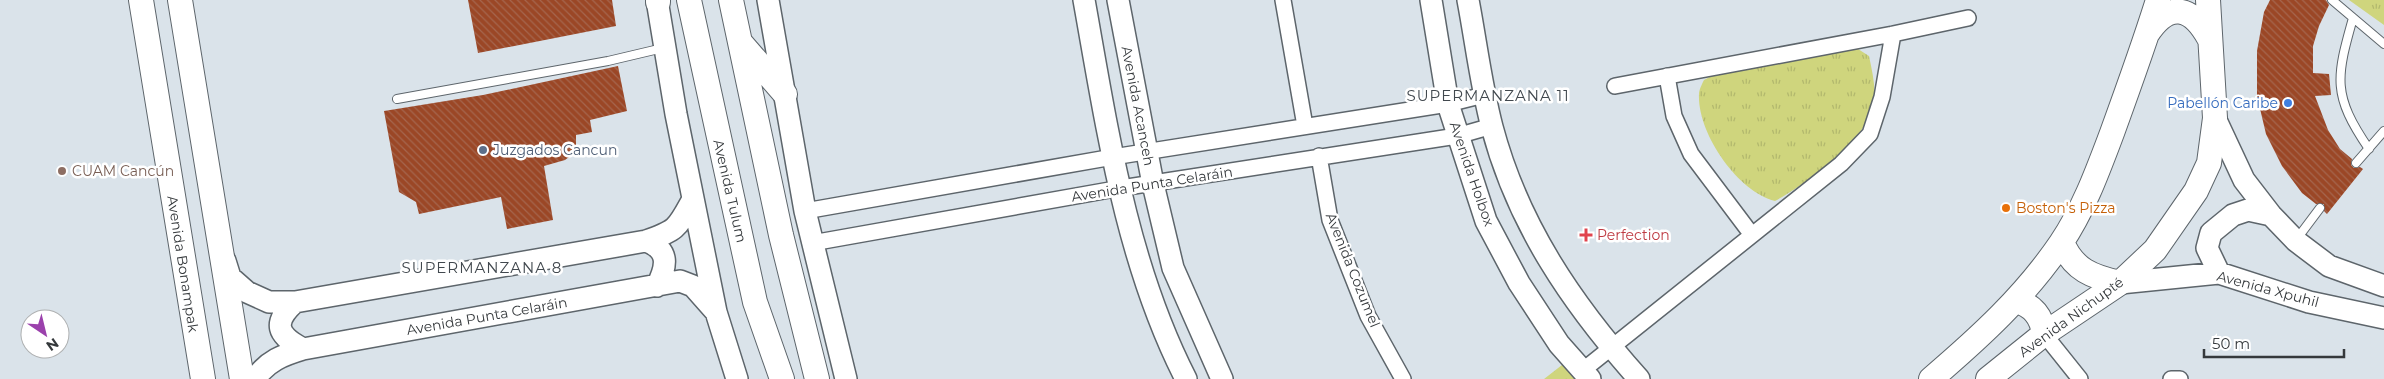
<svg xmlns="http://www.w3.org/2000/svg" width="2384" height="379" font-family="Montserrat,sans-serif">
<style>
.grass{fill:url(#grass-tufts)}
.building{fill:url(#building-back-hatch)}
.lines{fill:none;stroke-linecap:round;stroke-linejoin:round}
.lane-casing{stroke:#5d656b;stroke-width:10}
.street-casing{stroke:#5d656b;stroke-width:18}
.secondary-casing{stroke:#5d656b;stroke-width:24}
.primary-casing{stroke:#5d656b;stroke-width:26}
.lane{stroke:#fff;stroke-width:8}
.street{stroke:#fff;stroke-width:15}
.secondary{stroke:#fff;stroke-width:21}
.primary{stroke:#fff;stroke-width:24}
.shop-dot{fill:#3f7fe0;stroke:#fff;stroke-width:2}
.service-dot{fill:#5c6f8a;stroke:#fff;stroke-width:2}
.education-dot{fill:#8d6e63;stroke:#fff;stroke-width:2}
.food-dot{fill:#e8710a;stroke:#fff;stroke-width:2}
.health-dot{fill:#e0444e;stroke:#fff;stroke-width:2}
.labels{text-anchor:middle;stroke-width:5;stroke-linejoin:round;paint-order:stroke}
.shop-label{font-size:14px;fill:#366cbe;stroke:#fff;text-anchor:end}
.street-label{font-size:14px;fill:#35393c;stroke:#fff}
.service-label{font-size:14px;fill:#4e5e75;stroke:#fff;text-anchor:start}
.education-label{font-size:14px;fill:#785e54;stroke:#fff;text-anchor:start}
.food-label{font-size:14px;fill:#c56008;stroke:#fff;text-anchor:start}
.health-label{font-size:14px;fill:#be3a42;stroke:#fff;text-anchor:start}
.neighbourhood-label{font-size:15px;letter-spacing:1px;fill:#41484e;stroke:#fff}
</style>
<defs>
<pattern id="grass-tufts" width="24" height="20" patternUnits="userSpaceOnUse" patternTransform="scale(1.25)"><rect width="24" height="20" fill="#cfd57d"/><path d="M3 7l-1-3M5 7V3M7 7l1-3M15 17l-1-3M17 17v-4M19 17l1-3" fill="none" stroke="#b2b86d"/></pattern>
<pattern id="building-back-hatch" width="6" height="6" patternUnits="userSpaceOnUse" patternTransform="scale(1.25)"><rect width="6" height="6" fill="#9b4726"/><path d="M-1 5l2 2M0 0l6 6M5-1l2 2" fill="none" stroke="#a5664e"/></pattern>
</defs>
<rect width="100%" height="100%" fill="#dae3ea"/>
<path class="grass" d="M2349,0h35v25z
M1858,49l11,7c4,19 9,39 2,58 -13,31 -66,71 -96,87 -37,-9 -78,-68 -76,-107 0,-4 3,-10 5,-14l13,-7z
M1571,358l17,21h-44z"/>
<path class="building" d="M468,0h144l4,26 -138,27z
M2270,0h56l3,5 -10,21 -6,20v27l16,1 2,21 -16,1 13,34 12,19 12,10 -1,6 3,3 6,-1 3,2 -36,45 -3,-3v-7h-8l-14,-11 -20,-27 -16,-32 -9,-38v-45l7,-39z
M618,66l9,45 -37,9 2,12 -16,3v12l-3,7 -8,6 -21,6 9,54 -46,9 -6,-32 -82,17 -3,-12 -17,-10 -15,-81 99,-16z"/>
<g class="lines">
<g class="lane-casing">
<path id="lane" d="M2332,0l52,44
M2353,18c-17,60 -21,77 16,131
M397,99l211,-38 55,-13
M2356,163l28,-32
M2296,240l24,-32"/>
</g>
<g class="street-casing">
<path id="street" d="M1283,0l22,126
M1667,76l7,40 17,38 61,81
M1615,86l278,-52 75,-16
M1319,156l11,64 38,96 35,63
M805,211l308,-54 335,-53 36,-9
M812,243l309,-55 336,-52 35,-10
M2044,334l36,45
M1582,371l259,-207 29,-30 12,-37 11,-63
M2171,379h9"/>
</g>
<g class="secondary-casing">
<path id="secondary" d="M657,0l19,114 40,198 21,67
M768,0l37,211 41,168
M1084,0c23,128 42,262 102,379
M1118,0l35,184 20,84 49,111
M1431,0l17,104 38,117 33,62 40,61 31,35
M1468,0c8,42 13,85 24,127 26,98 80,177 147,252
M2215,118l29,62 27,35 25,26 33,25 55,20
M646,241c24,9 21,25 11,45
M225,261l5,16 17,15 22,10h26l351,-61c32,-11 31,-13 47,-42
M2219,273l-12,-25 4,-15 22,-18 15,-5 23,5
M2120,283l99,-10 90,29 75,16
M295,302c-23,21 -18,33 8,47
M255,379c12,-18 28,-24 48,-30l377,-68 13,5 23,26"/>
</g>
<g class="primary-casing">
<path id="primary" d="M141,0l62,379
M180,0l62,379
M689,0l66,302 27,77
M731,0l50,235 36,144
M658,2v-2
M2147,34c22,-33 44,-28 62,4
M740,42l45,52
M2062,242c11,28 31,35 58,41
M2016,301c17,4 26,16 28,33
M1931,379c49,-42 94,-83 130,-136 23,-34 37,-73 51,-110 16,-44 32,-88 46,-133
M1988,379l56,-45 76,-51 35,-33 41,-59 13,-28 6,-45 -7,-118"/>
</g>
<use href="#lane" class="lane"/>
<use href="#street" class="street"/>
<use href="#secondary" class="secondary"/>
<use href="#primary" class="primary"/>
</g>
<circle class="shop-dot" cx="2288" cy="103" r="5"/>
<circle class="service-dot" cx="483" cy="150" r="5"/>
<circle class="education-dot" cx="62" cy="171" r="5"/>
<circle class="food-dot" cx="2006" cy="208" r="5"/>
<path class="health-dot" d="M1583.5 227.5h5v5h5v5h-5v5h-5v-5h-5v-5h5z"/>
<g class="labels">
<g class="shop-label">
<text x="2278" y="108">Pabellón Caribe</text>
</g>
<g class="street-label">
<text transform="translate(1138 106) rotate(79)" y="5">Avenida Acanceh</text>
<text transform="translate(1472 174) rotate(71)" y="5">Avenida Holbox</text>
<text transform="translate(1152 184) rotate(-9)" y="5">Avenida Punta Celaráin</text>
<text transform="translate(730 191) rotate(77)" y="5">Avenida Tulum</text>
<text transform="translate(183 264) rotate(81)" y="5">Avenida Bonampak</text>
<text transform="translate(1353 270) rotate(68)" y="5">Avenida Cozumel</text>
<text transform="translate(2268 289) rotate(15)" y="5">Avenida Xpuhil</text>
<text transform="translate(487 316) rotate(-10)" y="5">Avenida Punta Celaráin</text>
<text transform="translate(2071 317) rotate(-36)" y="5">Avenida Nichupté</text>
</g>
<g class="service-label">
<text x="493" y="155">Juzgados Cancun</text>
</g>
<g class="education-label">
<text x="72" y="176">CUAM Cancún</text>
</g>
<g class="food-label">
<text x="2016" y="213">Boston's Pizza</text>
</g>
<g class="health-label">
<text x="1597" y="240">Perfection</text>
</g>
<g class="neighbourhood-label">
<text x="1488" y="101">SUPERMANZANA 11</text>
<text x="482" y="273">SUPERMANZANA 8</text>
</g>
</g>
<g transform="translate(45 334) rotate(145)"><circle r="24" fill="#ffffff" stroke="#aeb0b1"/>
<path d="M0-4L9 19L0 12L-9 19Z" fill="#9b41ac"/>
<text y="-8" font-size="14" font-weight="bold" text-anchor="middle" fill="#35393c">N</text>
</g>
<path d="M2204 349v8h140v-8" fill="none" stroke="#35393c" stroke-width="2.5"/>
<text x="2212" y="349" font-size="15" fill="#35393c" stroke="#ffffff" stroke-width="4" paint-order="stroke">50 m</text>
</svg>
